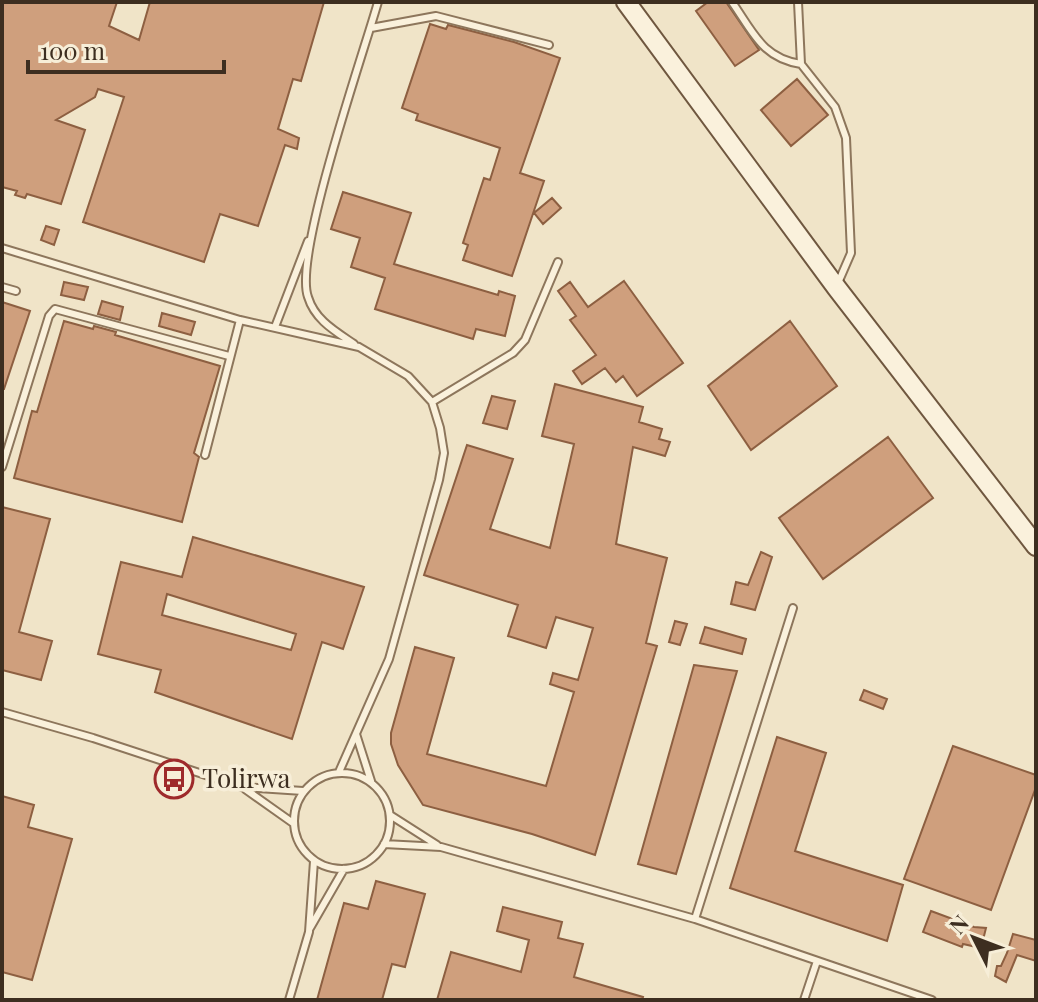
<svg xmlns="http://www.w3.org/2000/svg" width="1038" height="1002" font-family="'Playfair Display',serif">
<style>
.building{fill:#cf9f7d;stroke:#8d5f41;stroke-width:2;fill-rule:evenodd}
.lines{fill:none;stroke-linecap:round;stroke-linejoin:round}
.lane-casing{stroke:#8d765c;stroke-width:10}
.secondary-casing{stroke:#6f573f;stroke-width:22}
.lane{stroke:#faf1dc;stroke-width:6}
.secondary{stroke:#faf1dc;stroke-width:18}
.labels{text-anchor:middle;stroke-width:7;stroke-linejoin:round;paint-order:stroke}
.poi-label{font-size:26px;fill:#3d2e20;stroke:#f7eed8;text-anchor:start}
</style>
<rect width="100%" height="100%" fill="#f0e4c8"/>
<path class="building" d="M2,2h115l-8,24 30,14 11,-38h174l-23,79 -8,-2 -15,50 21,9 -2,11 -12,-4 -27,81 -38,-12 -16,48 -121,-40 41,-125 -26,-8 -3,8 -39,23 29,10 -24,74 -34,-10 -2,4 -10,-3 2,-4 -15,-4z
M708,2h18l33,48 -24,16 -39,-55z
M430,24l16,5 2,-4 66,17 46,16 -40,115 24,8 -32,95 -49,-16 5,-15 -5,-2 16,-50 5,-15 6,2 10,-32 -84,-28 2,-6 -16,-6z
M797,79l31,36 -37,31 -30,-36z
M343,192l68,21 -17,51 104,31 1,-4 16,5 -10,40 -29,-7 -3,10 -98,-30 10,-31 -34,-11 9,-29 -29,-9z
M552,198l9,10 -18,16 -9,-11z
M46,226l13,4 -5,15 -13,-5z
M624,281l59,82 -46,33 -14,-20 -7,6 -11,-14 -23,16 -9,-13 23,-16 -26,-35 6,-4 -18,-25 12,-9 18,25z
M64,282l24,5 -4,13 -23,-5z
M102,301l21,6 -3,13 -22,-6z
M2,302l28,9 -26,78h-2z
M162,313l33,9 -4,13 -32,-9z
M64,321l29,8 1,-3 22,6 -1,3 105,31 -26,87 5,4 -17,65 -168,-44 18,-67 5,1z
M790,321l47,65 -86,64 -43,-64z
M555,384l88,23 -4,15 23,7 -3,10 11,3 -5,14 -32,-9 -17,97 51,14 -21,85 11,3 -62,209 -63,-21 -109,-29 -25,-40 -7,-21v-11l24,-86 39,11 -27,96 119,32 28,-94 -24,-8 3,-11 25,7 15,-52 -37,-11 -10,31 -38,-12 10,-31 -94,-30 43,-130 46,14 -23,70 60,19 24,-104 -32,-8z
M492,396l23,5 -8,28 -24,-6z
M888,437l45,61 -110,81 -44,-61z
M2,507l48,12 -31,113 33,9 -11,39 -39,-10z
M193,537l171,50 -21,62 -21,-7 -30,97 -137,-47 6,-22 -63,-16 23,-92 61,15zM167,594l129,40 -5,16 -129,-35z
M761,552l11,5 -17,53 -24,-6 5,-22 12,3z
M675,621l12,3 -7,21 -11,-3z
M705,627l41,12 -4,15 -42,-11z
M694,665l43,6 -61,203 -38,-10z
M864,690l23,9 -4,10 -23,-9z
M777,737l49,16 -31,98 108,34 -16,56 -157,-53z
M953,746l83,29v12l-45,123 -87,-31z
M2,796l32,9 -6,22 44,12 -40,141 -30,-8z
M376,881l49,13 -20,73 -13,-3 -10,36h-65l27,-97 24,6z
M503,907l59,15 -4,16 25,6 -9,33 69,20 -1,3h-205l14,-48 70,20 8,-32 -32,-9z
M931,911l43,16 12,1 -5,20 -18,-4 -1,3 -39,-15z
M1013,934l23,6v21l-19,-6 -11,27 -11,-6 2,-10h4l6,-13z"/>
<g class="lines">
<g class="lane-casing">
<path id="lane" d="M732,2c21,30 30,56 69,62
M798,2l3,62 34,43 11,31 5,115 -13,30
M371,28l65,-12 113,29
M2,248l238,72 119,27 49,29 24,26 8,26 4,25 -5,27 -50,179 -50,113
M2,287l14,4
M275,327l33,-86
M354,344c-19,-13 -39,-24 -46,-47 -15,-41 55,-242 70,-295
M432,402l81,-49 12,-13 33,-78
M205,455l35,-135
M2,467l47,-151 6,-7 174,47
M2,712l91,26 149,49 61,4
M356,734l15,47
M294 821a48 48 0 1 1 96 0a48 48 0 1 1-96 0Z
M245,789l48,34
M390,815l47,30
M384,844l57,3 254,72 237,81
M695,919l98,-311
M310,928l34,-59
M289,1000l20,-68 5,-71
M804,1000l13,-39"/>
</g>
<g class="secondary-casing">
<path id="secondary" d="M626,2l210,285 200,259"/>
</g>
<use href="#lane" class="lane"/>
<use href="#secondary" class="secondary"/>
</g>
<defs>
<g id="bus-ring" transform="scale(2)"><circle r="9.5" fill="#f7eed8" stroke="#9e2a2b" stroke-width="1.5"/><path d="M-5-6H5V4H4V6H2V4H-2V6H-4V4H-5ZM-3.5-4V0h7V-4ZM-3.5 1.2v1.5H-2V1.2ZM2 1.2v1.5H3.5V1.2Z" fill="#9e2a2b"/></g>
</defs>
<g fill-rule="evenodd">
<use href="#bus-ring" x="174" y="779"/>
</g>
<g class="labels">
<g class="poi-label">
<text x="202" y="788">Tolirwa</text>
</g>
</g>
<rect width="1038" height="1002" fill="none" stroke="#3d2e20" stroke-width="8"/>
<g transform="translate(974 938) rotate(312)" stroke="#f7eed8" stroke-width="6" paint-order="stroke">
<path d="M0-6L14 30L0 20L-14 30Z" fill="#3d2e20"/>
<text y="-12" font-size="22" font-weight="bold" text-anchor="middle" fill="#3d2e20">N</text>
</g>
<path d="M28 60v12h196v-12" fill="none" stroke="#3d2e20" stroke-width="4"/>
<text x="40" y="60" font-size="24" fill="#3d2e20" stroke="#f7eed8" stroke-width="6" paint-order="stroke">100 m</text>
</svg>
